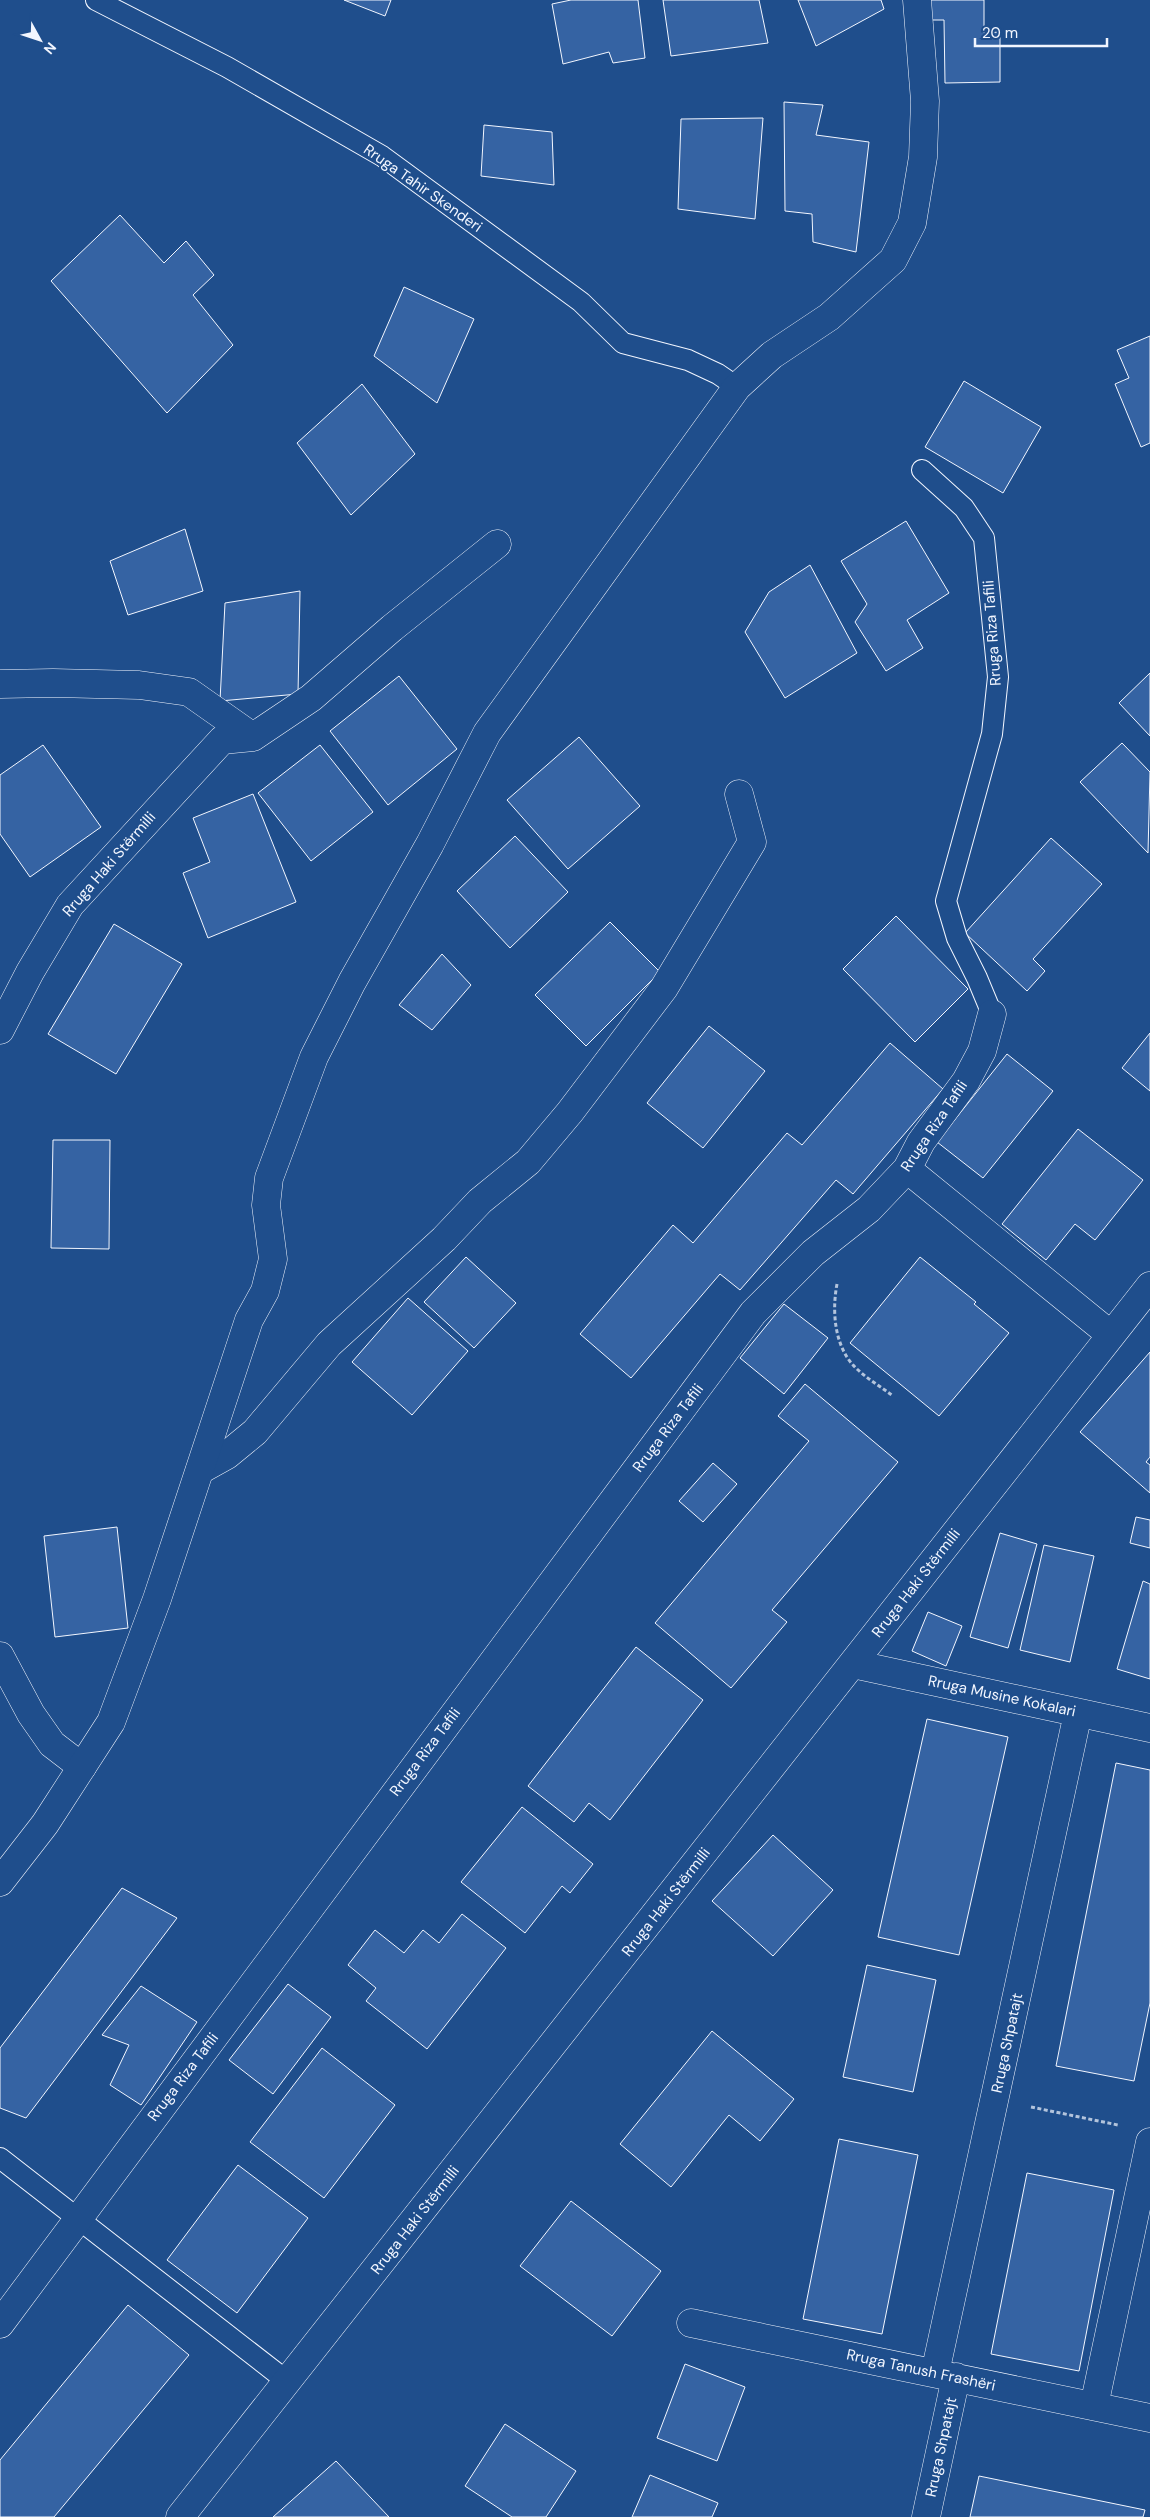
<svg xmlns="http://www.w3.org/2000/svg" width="1150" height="2517" font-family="'DM Sans',sans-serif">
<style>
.building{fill:#3563a3;stroke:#f2f6ff}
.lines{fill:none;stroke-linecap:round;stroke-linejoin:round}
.service-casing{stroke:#f2f6ff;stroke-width:22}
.minor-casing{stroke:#f2f6ff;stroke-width:29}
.tertiary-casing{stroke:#f2f6ff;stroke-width:29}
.path{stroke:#b3c4dc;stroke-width:3;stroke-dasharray:4 2.5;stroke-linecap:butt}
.service{stroke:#1f4e8c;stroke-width:20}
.minor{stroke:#1f4e8c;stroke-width:28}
.tertiary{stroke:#1f4e8c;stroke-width:28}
.labels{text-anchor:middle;stroke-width:4;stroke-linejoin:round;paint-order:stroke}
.street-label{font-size:15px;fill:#f2f6ff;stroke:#1f4e8c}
</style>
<rect width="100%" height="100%" fill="#1f4e8c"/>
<path class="building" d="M344,0h47l-6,16z
M571,0h67l7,58 -32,5 -4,-11 -46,12 -11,-60z
M663,0h96l9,43 -97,13z
M798,0h83l3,9 -68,37z
M922,0h62v33l16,-1v50l-55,1 -1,-63h-22z
M784,102l39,3 -7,30 53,7 -13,110 -43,-10 -1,-28 -27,-3z
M763,118l-8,101 -77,-10 3,-90z
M484,125l68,7 2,53 -73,-9z
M120,215l44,48 22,-22 28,34 -21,20 40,50 -66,68 -116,-132z
M404,287l70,32 -37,84 -63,-47z
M1150,336v107l-9,4 -26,-63 14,-6 -12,-28z
M964,381l77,46 -38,66 -78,-46z
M362,384l53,70 -64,61 -54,-72z
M906,521l43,72 -42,27 16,28 -37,23 -31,-49 12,-18 -26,-43z
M185,529l18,62 -75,24 -18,-54z
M810,565l47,88 -72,45 -40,-66 24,-40z
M300,591l-2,103 -78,7 5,-98z
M1150,673v63l-31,-33z
M399,676l58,73 -69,56 -58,-74z
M579,737l61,69 -72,63 -61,-69z
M1122,743l28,29 -2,81 -68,-71z
M43,745l58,82 -71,50 -30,-43v-59z
M320,745l53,67 -62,49 -53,-68z
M253,794l43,108 -88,36 -25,-65 27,-11 -17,-44z
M515,836l53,56 -58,56 -53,-57z
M1051,838l51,46 -69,75 12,12 -18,20 -62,-58z
M896,916l72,73 -53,53 -72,-73z
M610,922l50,50 -74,74 -51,-51z
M114,924l68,40 -66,110 -68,-40z
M442,954l29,31 -39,45 -33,-25z
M709,1026l56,45 -62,77 -56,-45z
M1150,1033v58l-28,-23z
M890,1043l53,46 -90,105 -17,-14 -96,110 -20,-16 -89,104 -51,-44 93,-109 20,18 94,-110 15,12z
M1007,1054l46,37 -70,87 -46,-36z
M1078,1129l65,51 -48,60 -20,-16 -29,36 -44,-36z
M53,1140h57l-1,109 -58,-1z
M466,1257l50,46 -42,45 -50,-46z
M920,1257l56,45 -2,2 35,29 -70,83 -89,-73z
M408,1298l60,53 -56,64 -60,-53z
M784,1304l44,34 -44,56 -44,-36z
M1150,1352v105l-4,5 4,3v28l-70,-61z
M805,1384l93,78 -126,148 15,12 -56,66 -76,-65 154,-182 -31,-25z
M713,1463l24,21 -34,38 -24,-21z
M1136,1517l14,3v28l-20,-5z
M117,1527l11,101 -73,9 -11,-101z
M1000,1533l37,11 -29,104 -38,-11z
M1044,1545l50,11 -24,106 -50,-12z
M1143,1581l7,3v95l-33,-10z
M928,1612l34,14 -16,40 -34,-15z
M636,1647l67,53 -93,120 -21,-17 -15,19 -46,-36z
M927,1719l81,18 -49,218 -81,-18z
M1116,1763l34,7v233l-16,78 -78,-15z
M522,1807l71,57 -23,29 -8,-7 -37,47 -64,-51z
M773,1835l60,55 -60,66 -61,-55z
M122,1888l55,30 -151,200 -26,-10v-60z
M462,1914l44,34 -79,101 -61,-48 10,-13 -28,-23 27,-35 29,23 19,-23 16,13z
M867,1965l69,15 -23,112 -70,-15z
M288,1984l43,33 -58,77 -44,-34z
M141,1986l56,36 -56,83 -31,-20 19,-40 -27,-10z
M712,2031l82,68 -34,42 -31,-26 -58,72 -51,-43z
M322,2048l73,57 -71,93 -74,-56z
M839,2139l79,16 -36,179 -79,-15z
M238,2165l70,53 -71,95 -70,-53z
M1027,2173l87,17 -35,181 -88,-17z
M571,2201l90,70 -49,65 -92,-70z
M128,2305l61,50 -135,162h-54v-57z
M685,2364l60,23 -28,74 -60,-23z
M505,2424l71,47 -30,46h-34l-47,-31z
M336,2461l53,56h-116z
M650,2475l68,28 -6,14h-80z
M979,2476l166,34 -2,7h-173z"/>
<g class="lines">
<g class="service-casing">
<path id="service" d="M96,0l131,67 155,89 199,146 42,41 65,17 30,14 19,13
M922,470l42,38 20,30 14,139 -6,57 -46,167 11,37 20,40 15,36
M0,2158l288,224"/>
</g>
<g class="minor-casing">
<path id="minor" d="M0,684l53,-1 86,2 50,7 64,45
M0,1030l30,-58 40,-67 152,-165 31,-3 58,-39 81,-70 105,-84
M907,1169l204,166
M200,1470l27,-15 28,-23 74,-88 115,-105 36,-38 48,-39 42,-50 94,-124 88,-146 -13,-48
M0,1656l31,58 21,30 30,23
M853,1664l297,64
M691,2323l459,95
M0,2324l753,-1011 60,-60 56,-44 38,-40 14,-27 45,-61 16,-30 10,-37
M935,2373l143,-660
M1094,2406l56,-264
M180,2517l970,-1231
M926,2517l30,-140"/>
</g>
<g class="tertiary-casing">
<path id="tertiary" d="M0,1882l45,-58 66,-102 46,-123 92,-279 16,-29 8,-32 -7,-54 3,-27 45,-121 38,-75 78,-138 57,-111 250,-346 35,-32 57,-38 64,-57 19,-37 11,-66 2,-56 -8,-101"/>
</g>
<path class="path" d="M837,1284c-5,26 -3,60 16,81 11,12 27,21 40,31
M1031,2107l87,18"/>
<use href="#service" class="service"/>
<use href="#minor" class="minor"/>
<use href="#tertiary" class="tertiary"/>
</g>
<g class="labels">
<g class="street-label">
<text transform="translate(423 188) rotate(35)" y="5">Rruga Tahir Skenderi</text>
<text transform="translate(992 633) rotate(-94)" y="5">Rruga Riza Tafili</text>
<text transform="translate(109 864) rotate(-49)" y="5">Rruga Haki Stërmilli</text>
<text transform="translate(934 1126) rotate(-56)" y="5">Rruga Riza Tafili</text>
<text transform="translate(668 1428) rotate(-53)" y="5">Rruga Riza Tafili</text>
<text transform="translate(916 1583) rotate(-52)" y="5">Rruga Haki Stërmilli</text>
<text transform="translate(1002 1696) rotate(12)" y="5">Rruga Musine Kokalari</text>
<text transform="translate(425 1752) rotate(-53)" y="5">Rruga Riza Tafili</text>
<text transform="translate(666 1902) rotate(-52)" y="5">Rruga Haki Stërmilli</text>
<text transform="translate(1007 2043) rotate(-78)" y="5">Rruga Shpatajt</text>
<text transform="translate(183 2077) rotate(-53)" y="5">Rruga Riza Tafili</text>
<text transform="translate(415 2220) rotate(-52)" y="5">Rruga Haki Stërmilli</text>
<text transform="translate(921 2370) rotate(12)" y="5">Rruga Tanush Frashëri</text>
<text transform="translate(941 2447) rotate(-78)" y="5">Rruga Shpatajt</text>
</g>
</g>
<g transform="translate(40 40) rotate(130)" stroke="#1f4e8c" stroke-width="4" paint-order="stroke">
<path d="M0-4L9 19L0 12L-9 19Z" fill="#f2f6ff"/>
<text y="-8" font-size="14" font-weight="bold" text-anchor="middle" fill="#f2f6ff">N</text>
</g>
<path d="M975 38v8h132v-8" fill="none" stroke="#f2f6ff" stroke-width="2.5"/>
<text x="982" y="38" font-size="15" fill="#f2f6ff" stroke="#1f4e8c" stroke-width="4" paint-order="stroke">20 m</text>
</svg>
